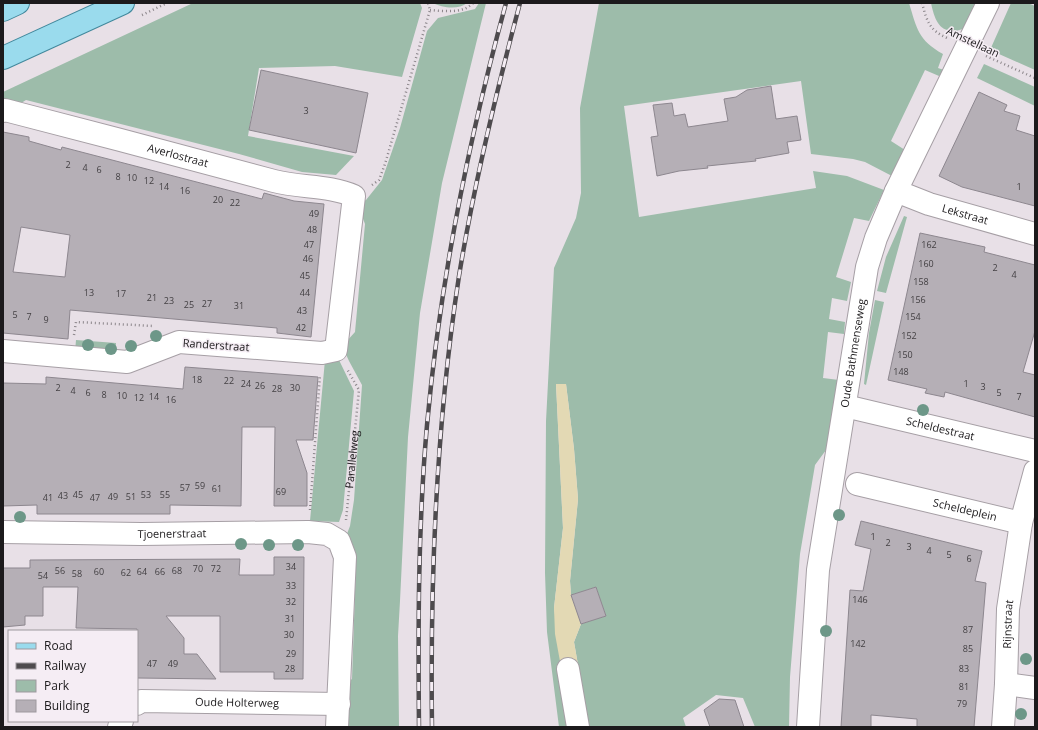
<svg xmlns="http://www.w3.org/2000/svg" width="1038" height="730" font-family="'Open Sans',sans-serif">
<style>
.green{fill:#9dbcaa}
.sand{fill:#e3d9b4}
.building{fill:#b5afb6;stroke:#8d878f;fill-rule:evenodd}
.lines{fill:none;stroke-linecap:round;stroke-linejoin:round}
.minor-casing{stroke:#a69fa5;stroke-width:24}
.major-casing{stroke:#42889c;stroke-width:24}
.path{stroke:#8b858a;stroke-width:2.5;stroke-dasharray:1 3;stroke-linecap:butt}
.minor{stroke:#fff;stroke-width:22}
.major{stroke:#9adbed;stroke-width:22}
.rail-casing{stroke:#4e4b4e;stroke-width:4.5}
.rail{stroke:#f5edf4;stroke-width:3;stroke-dasharray:9;stroke-linecap:butt}
.tree{fill:#6d9788}
.labels{text-anchor:middle;stroke-width:3;stroke-linejoin:round;paint-order:stroke}
.number-label{font-size:9px;fill:#423f42}
.street-label{font-size:11px;fill:#1c1a1c;stroke:#f5edf4}
</style>
<rect width="100%" height="100%" fill="#e8e0e7"/>
<path class="green" d="M193,3h227l2,5 -20,69 -67,-11 -76,2 -11,68 106,20 -18,19 -34,-3 -63,-18 -213,-54 -8,5 -15,-2v-11z
M433,3h34c-8,7 -25,5 -34,0z
M479,3h7l-44,180 -22,130 -12,124 -8,164 -2,35 1,91h-59l3,-41 9,-7 4,-117 -8,-9 -3,-14 5,-13 4,-26 8,-115 -13,-24 -5,-11 2,-8 9,-10 10,-108 -3,-8v-14l4,-2 16,-20 18,-52 27,-97 11,-13 37,-9z
M599,3h310c8,26 9,37 34,51l-5,14 6,2 -5,6 -14,-6 -34,71 14,9 -13,26 -27,-14 -12,-3 -42,-5 -10,-73 -177,25 15,111 177,-29 -3,-17 34,5 37,14 -15,31 -15,-3 -18,59 15,5 -4,19 -15,-3 -3,21 16,3 -1,12 -16,-2 -5,46 16,2 -13,70 -11,15 -15,89 -10,123 -1,50h-34l-12,-29 -27,-3 -33,23 3,9h-97l-15,-85 7,-18 25,-8 -10,-29 -25,8 -1,-14 8,-82 -4,-50 -8,-65h-10l7,144 -9,80 18,119h-13l-12,-95 -2,-59 1,-152 8,-153 22,-50 5,-25 -1,-85z
M931,3h44l-12,26c-22,7 -28,-7 -32,-26z
M1011,3h17l7,3v64l-45,-20z
M984,64l51,23v19l-58,-28z
M904,216l3,1 -21,76 -9,-2 9,-34z
M875,300l9,2 -18,83 -2,-1 5,-51z
M76,340l40,3 -1,12 -40,-3z
M325,360h14l15,31 -11,119 -4,12 -29,-1z"/>
<path class="sand" d="M556,384h10l8,65 4,50 -8,82 1,14 10,29 -7,18 15,85h-17l-17,-93 -1,-26 9,-80z"/>
<path class="building" d="M261,70l107,23 -12,60 -107,-23z
M771,86l5,33 21,-3 4,24 -14,2 2,11 -34,6 1,2 -49,5 1,2 -29,3 -22,5 -6,-39 7,-1 -5,-31 19,-2 2,13 11,-2 3,13 40,-6 -4,-22 12,-2 11,-7z
M979,92l28,13 -3,6 16,5 -4,14 19,6v70l-73,-19 -23,-11z
M3,132l26,5v4l32,9 1,-3 200,52 2,-6 30,8 30,3 -13,133 -34,-4v-5l-207,-18 -2,29 -65,-6zM21,227l49,8 -5,42 -52,-5z
M920,233l65,14 -1,5 51,13v66l-12,41 12,3v42l-90,-25 -1,5 -19,-4 2,-4 -39,-9z
M185,367l133,10 -5,63h-17l11,33v33h-33l1,-79h-33l-1,79 -71,-1v9h-133v-9l-34,1v-123l43,1v-7l137,12z
M861,521l121,30 -7,30 11,2 -12,144h-57v-8l-46,-4v12h-30l9,-137 13,1 8,-42 -16,-4z
M274,557h30l-1,122h-29v-7h-54v-56h-54l18,22v16h13l19,25 -79,-1v-49l-61,-1 2,-41h-35v29h-18v9l-22,2v-59h27v-8l210,-1 -1,16h35z
M596,587l10,29 -25,8 -10,-29z
M719,699l16,1 9,27h-34l-6,-17z"/>
<g class="lines">
<g class="minor-casing">
<g id="minor">
<path id="s2" d="M3,111l2,-1c90,23 179,47 269,71 26,7 55,4 80,15l-18,154 -14,3 -143,-11 -52,20 -124,-11"/>
<path id="s3" d="M896,191l33,13 106,30"/>
<path id="s4" d="M845,406l190,45"/>
<path id="s5" d="M857,484l164,39 14,-52"/>
<path id="s6" d="M3,532l138,2 167,-2 19,2 12,7 6,16 -8,170"/>
<path d="M568,669l10,58"/>
<path d="M1006,684l29,4"/>
<path id="s7" d="M137,704l4,-3 198,3"/>
<path d="M119,727l3,-6"/>
<path id="s8" d="M808,727l10,-157 49,-303 9,-29 20,-47 92,-188"/>
<path id="s9" d="M1003,727l3,-43 2,-75 13,-86"/>
</g>
</g>
<g class="major-casing">
<path id="major" d="M3,10l15,-7
M3,58l120,-55"/>
</g>
<g class="path">
<path d="M922,3c5,18 7,27 25,35"/>
<path d="M430,10c14,1 33,4 43,-7"/>
<path d="M142,15l25,-12"/>
<path d="M986,56l49,22"/>
<path d="M372,185l7,-5 6,-16 45,-154 -2,-7"/>
<path d="M74,335l2,-13 78,4"/>
<path d="M310,510l10,-135"/>
<path id="s1" d="M346,520l13,-130 -12,-21"/>
</g>
<use href="#minor" class="minor"/>
<use href="#major" class="major"/>
<g class="rail-casing">
<path id="rail" d="M419,727c-1,-100 -1,-201 8,-302 13,-143 41,-283 79,-422
M432,727c-2,-151 4,-302 27,-451 15,-92 37,-183 61,-273"/>
</g>
<use href="#rail" class="rail"/>
</g>
<g class="tree">
<circle cx="156" cy="336" r="6"/>
<circle cx="88" cy="345" r="6"/>
<circle cx="131" cy="346" r="6"/>
<circle cx="111" cy="349" r="6"/>
<circle cx="923" cy="410" r="6"/>
<circle cx="839" cy="515" r="6"/>
<circle cx="20" cy="517" r="6"/>
<circle cx="241" cy="544" r="6"/>
<circle cx="269" cy="545" r="6"/>
<circle cx="298" cy="545" r="6"/>
<circle cx="826" cy="631" r="6"/>
<circle cx="1026" cy="659" r="6"/>
<circle cx="1021" cy="714" r="6"/>
</g>
<g class="labels">
<g class="number-label">
<text x="306" y="114">3</text>
<text x="68" y="168">2</text>
<text x="85" y="171">4</text>
<text x="99" y="173">6</text>
<text x="118" y="180">8</text>
<text x="132" y="181">10</text>
<text x="149" y="184">12</text>
<text x="164" y="190">14</text>
<text x="1019" y="190">1</text>
<text x="185" y="194">16</text>
<text x="218" y="203">20</text>
<text x="235" y="206">22</text>
<text x="314" y="217">49</text>
<text x="312" y="233">48</text>
<text x="309" y="248">47</text>
<text x="929" y="248">162</text>
<text x="308" y="262">46</text>
<text x="926" y="267">160</text>
<text x="995" y="271">2</text>
<text x="1014" y="278">4</text>
<text x="305" y="279">45</text>
<text x="921" y="285">158</text>
<text x="89" y="296">13</text>
<text x="305" y="296">44</text>
<text x="121" y="297">17</text>
<text x="152" y="301">21</text>
<text x="918" y="303">156</text>
<text x="169" y="304">23</text>
<text x="207" y="307">27</text>
<text x="189" y="308">25</text>
<text x="239" y="309">31</text>
<text x="302" y="314">43</text>
<text x="15" y="318">5</text>
<text x="29" y="320">7</text>
<text x="913" y="320">154</text>
<text x="46" y="323">9</text>
<text x="301" y="331">42</text>
<text x="909" y="339">152</text>
<text x="905" y="358">150</text>
<text x="901" y="375">148</text>
<text x="197" y="383">18</text>
<text x="229" y="384">22</text>
<text x="246" y="387">24</text>
<text x="966" y="387">1</text>
<text x="260" y="389">26</text>
<text x="983" y="390">3</text>
<text x="58" y="391">2</text>
<text x="295" y="391">30</text>
<text x="277" y="392">28</text>
<text x="73" y="394">4</text>
<text x="88" y="396">6</text>
<text x="999" y="396">5</text>
<text x="104" y="398">8</text>
<text x="122" y="399">10</text>
<text x="154" y="400">14</text>
<text x="1019" y="400">7</text>
<text x="139" y="401">12</text>
<text x="171" y="403">16</text>
<text x="200" y="489">59</text>
<text x="185" y="491">57</text>
<text x="217" y="492">61</text>
<text x="281" y="495">69</text>
<text x="78" y="498">45</text>
<text x="146" y="498">53</text>
<text x="165" y="498">55</text>
<text x="63" y="499">43</text>
<text x="113" y="500">49</text>
<text x="131" y="500">51</text>
<text x="48" y="501">41</text>
<text x="95" y="501">47</text>
<text x="873" y="540">1</text>
<text x="888" y="546">2</text>
<text x="909" y="550">3</text>
<text x="929" y="554">4</text>
<text x="949" y="558">5</text>
<text x="969" y="562">6</text>
<text x="291" y="570">34</text>
<text x="198" y="572">70</text>
<text x="216" y="572">72</text>
<text x="60" y="574">56</text>
<text x="177" y="574">68</text>
<text x="99" y="575">60</text>
<text x="142" y="575">64</text>
<text x="160" y="575">66</text>
<text x="126" y="576">62</text>
<text x="77" y="577">58</text>
<text x="43" y="579">54</text>
<text x="291" y="589">33</text>
<text x="860" y="603">146</text>
<text x="291" y="605">32</text>
<text x="290" y="622">31</text>
<text x="968" y="633">87</text>
<text x="289" y="638">30</text>
<text x="858" y="647">142</text>
<text x="968" y="652">85</text>
<text x="291" y="657">29</text>
<text x="152" y="667">47</text>
<text x="173" y="667">49</text>
<text x="290" y="672">28</text>
<text x="964" y="672">83</text>
<text x="964" y="690">81</text>
<text x="962" y="707">79</text>
</g>
<g class="street-label">
<text transform="translate(973 42) rotate(25)" y="4">Amstellaan</text>
<text dy="4" stroke="none"><textPath href="#s2" startOffset="181">Averlostraat</textPath></text>
<text dy="4" stroke="none"><textPath href="#s3" startOffset="73">Lekstraat</textPath></text>
<text transform="translate(216 345) rotate(4)" y="4">Randerstraat</text>
<text dy="4" stroke="none"><textPath href="#s8" startOffset="377">Oude Bathmenseweg</textPath></text>
<text dy="4" stroke="none"><textPath href="#s4" startOffset="98">Scheldestraat</textPath></text>
<text dy="4" stroke="none"><textPath href="#s1" startOffset="61">Parallelweg</textPath></text>
<text dy="4" stroke="none"><textPath href="#s5" startOffset="111">Scheldeplein</textPath></text>
<text dy="4" stroke="none"><textPath href="#s6" startOffset="169">Tjoenerstraat</textPath></text>
<text dy="4" stroke="none"><textPath href="#s9" startOffset="103">Rijnstraat</textPath></text>
<text dy="4" stroke="none"><textPath href="#s7" startOffset="101">Oude Holterweg</textPath></text>
</g>
</g>
<rect width="1038" height="730" fill="none" stroke="#1c1a1c" stroke-width="8"/>
<rect x="8" y="630" width="130" height="92" fill="#f5edf4" stroke="#9e999e"/>
<rect x="16" y="643" width="20" height="6" fill="#9adbed" stroke="#9e999e"/>
<text x="44" y="650" font-size="12" fill="#1c1a1c">Road</text>
<rect x="16" y="663" width="20" height="6" fill="#4e4b4e" stroke="#9e999e"/>
<text x="44" y="670" font-size="12" fill="#1c1a1c">Railway</text>
<rect x="16" y="680" width="20" height="12" fill="#9dbcaa" stroke="#9e999e"/>
<text x="44" y="690" font-size="12" fill="#1c1a1c">Park</text>
<rect x="16" y="700" width="20" height="12" fill="#b5afb6" stroke="#9e999e"/>
<text x="44" y="710" font-size="12" fill="#1c1a1c">Building</text>
</svg>
